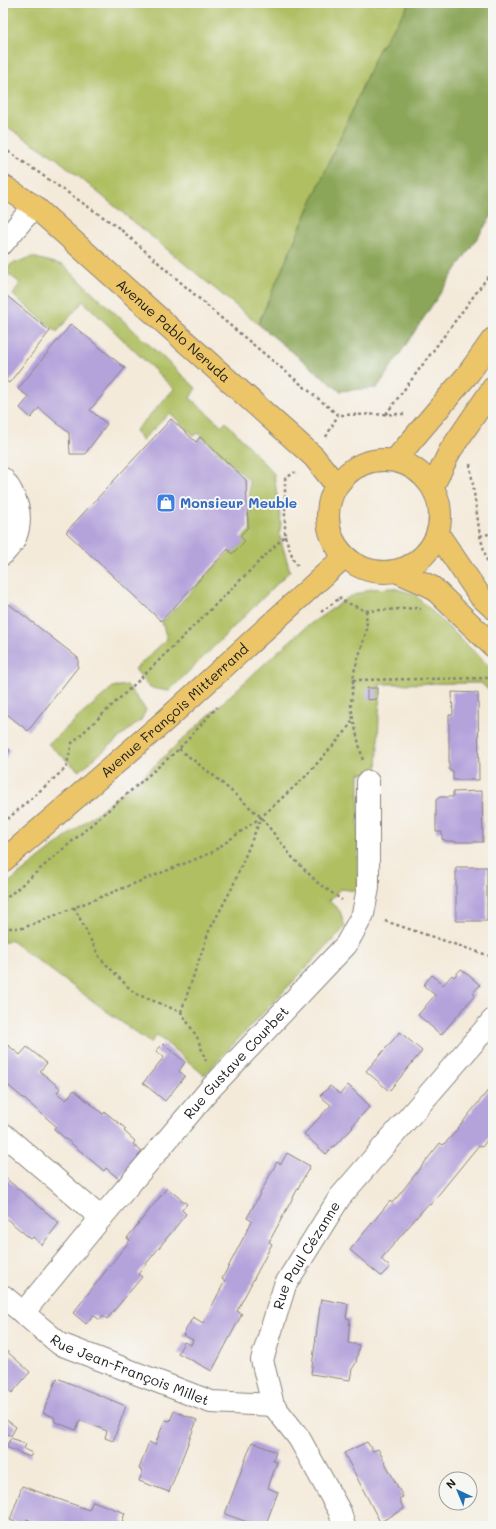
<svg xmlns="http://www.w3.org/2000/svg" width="496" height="1529" font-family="Mali,sans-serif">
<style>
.green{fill:#afbf62;stroke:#666e3f}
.forest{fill:#8ba658;stroke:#54613a}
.building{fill:#b4a3db}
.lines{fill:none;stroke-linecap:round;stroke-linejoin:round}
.minor-casing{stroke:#88837b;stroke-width:24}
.major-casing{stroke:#88837b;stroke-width:24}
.path{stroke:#88837b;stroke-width:2.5;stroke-dasharray:3 3;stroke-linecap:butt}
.minor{stroke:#fff;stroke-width:22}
.major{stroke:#ecc569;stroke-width:22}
.labels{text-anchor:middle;stroke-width:4;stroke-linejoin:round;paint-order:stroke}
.street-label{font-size:14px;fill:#1c1c1c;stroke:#f6f6f2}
.shop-label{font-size:14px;font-weight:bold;fill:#366cbe;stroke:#f6f6f2;text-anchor:start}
</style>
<rect width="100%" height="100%" fill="#f6f6f2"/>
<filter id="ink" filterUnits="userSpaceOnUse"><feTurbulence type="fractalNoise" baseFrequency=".025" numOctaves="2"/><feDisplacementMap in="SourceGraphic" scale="8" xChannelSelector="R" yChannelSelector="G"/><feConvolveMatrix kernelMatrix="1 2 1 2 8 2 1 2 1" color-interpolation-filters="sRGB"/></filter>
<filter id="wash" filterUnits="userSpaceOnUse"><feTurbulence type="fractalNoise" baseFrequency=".012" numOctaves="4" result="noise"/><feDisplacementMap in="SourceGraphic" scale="16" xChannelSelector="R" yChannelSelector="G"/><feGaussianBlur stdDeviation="0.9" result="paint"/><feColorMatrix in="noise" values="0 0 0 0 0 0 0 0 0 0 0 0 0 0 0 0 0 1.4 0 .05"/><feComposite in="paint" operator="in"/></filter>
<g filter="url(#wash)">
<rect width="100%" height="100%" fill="#f4eada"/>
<path class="green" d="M3,3h407l-32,48 -120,273 -202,-166 -53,-34z
M32,257l31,8 133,123 -6,10 32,28 4,-4 48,52 7,50 -2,10 11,37 -121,120 -19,-3 -15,-19 32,-30 -5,-17 89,-93 -2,-49 -51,-47 -4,3 -24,-23 -28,27 -7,-9 39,-42 -91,-88 -26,31 -44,-37 7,-12 -14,-11 5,-8z
M393,588l21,6 79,76v25l-12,-12 -101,1 -3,90 -18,-1 -1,118 -18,-2 -11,12 11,10 5,16 -141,148 -47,-40 -7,8 -140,-103 -7,3v-56l138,-109 133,-123 32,-28 43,-30 22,-8z
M127,685l19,25 -5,10 -62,51 -31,-27 65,-57z"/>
<path class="forest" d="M410,3h83v211l-116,174 -37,3 -82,-67 120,-273z"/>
<g id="blocks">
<path class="building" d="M7,296l43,35 -41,52 -6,-4v-78z
M71,324l54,44 -35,42 17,14 -22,30h-15l-1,-21 -30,-25 -8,10 -11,-10 9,-11 -11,-8z
M171,419l25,23 4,-5 46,43 2,47 -8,9 5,5 -13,13 -4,-5 -67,72 -95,-89z
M9,604l69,54v9l-50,64 -25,-20v-36l2,-2 -2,-2v-59z
M367,688h10v11l-10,1z
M452,692l26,1 1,87h-26v-9l-4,-1v-55h4z
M3,744l7,6 -7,13z
M482,791l1,51h-29v-1h-7l-5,-2v-7h-6v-32l4,-3h13v-5z
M456,867h31v54h-31z
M461,969l19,16 -7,8 2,2 -34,40 -23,-20 17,-20 -11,-9 1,-3 7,-8 11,10 9,-10 2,2z
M400,1032l22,19 -33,40 -23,-20z
M3,1041l17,14 7,-8 20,16 -7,8 20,17 -3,5 9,7 8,-10 29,24 2,-2 21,17 -2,2 11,10 -2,3 9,8 -23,27 -13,-11 -2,3 -50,-42 2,-3 -53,-45z
M163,1044l22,18 -6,9 6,5 -20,25 -22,-18 21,-26 -8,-6z
M493,1084v48l-11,15 -3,-2 -49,60 -2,-1 -47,55 9,8 -9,9 -31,-26 40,-49 2,2 7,-8 41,-52 3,2 8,-8z
M348,1085l22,21 -17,19 -1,4 -26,25 -22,-20 27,-29 -11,-9 10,-10 10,8z
M287,1153l23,13 -41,76 3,2 -35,67 5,3 -30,57 -34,-18 6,-11 7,3 2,-5 -10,-5 10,-18 10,6 22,-42 -3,-2 30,-58 -5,-3 30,-56 4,2z
M3,1176l56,47 -17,22 -9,-8 -2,2 -28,-23z
M167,1188l20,16 -5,6 4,4 -48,60 4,3 -35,42 -4,-3 -3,4 -7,-5 -7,9 -13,-11 57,-73 -3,-2z
M321,1299l27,5 -2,14 4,1 -2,24 11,2 -3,18 -4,6 -2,11 -39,-6z
M3,1348l27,24 -18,21 -7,-7 -2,2z
M57,1378l69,28 -13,35 -8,-3 2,-7 -27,-11 -4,10 -21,-8 -1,-5 -11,-4z
M174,1411l23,9 -28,72 -30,-11 4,-11 -4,-1 10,-27 6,3 10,-25 5,1z
M5,1419l11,8 -5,9 -8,-6v-8z
M11,1438l15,6 -2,5 8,4 -2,4 -24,-10z
M252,1442l24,10 -3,9 4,1 -9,26 10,4 -13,34h-7l-33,-12z
M367,1442l6,9 5,-2 25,48 -4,2 5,10 -24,13 -36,-69z
M22,1486l67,24 4,-9 32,12 -3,9 3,1 -1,3h-79l-18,-7 -2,7 -15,-6z"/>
</g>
</g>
<g filter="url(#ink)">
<use href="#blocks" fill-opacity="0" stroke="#88837b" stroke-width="1"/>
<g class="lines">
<g class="minor-casing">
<g id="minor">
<path d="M3,243l31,-37"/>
<path d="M3,479c14,18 21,37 12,59 -2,6 -8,11 -12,16"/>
<path d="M3,1134l98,84"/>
<path id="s1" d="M3,1296l57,48 151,58 62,3"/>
<path id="s2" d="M23,1313l78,-95 110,-130 135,-143 17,-31 5,-26v-106"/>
<path id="s3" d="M344,1526l-4,-14 -41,-74 -26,-33 -11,-45 23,-75 55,-88 153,-177"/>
</g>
</g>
<g class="major-casing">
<g id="major">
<path id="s4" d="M3,186l31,20 280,251 22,28"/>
<circle cx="384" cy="516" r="56"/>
<path d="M395,460l73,-86 25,-35"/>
<path d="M433,486l17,-35 43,-63"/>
<path d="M438,534l42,62 13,12"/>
<path d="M396,571l36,16 61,59"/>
<path id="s5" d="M3,861l164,-142 177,-162"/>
</g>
</g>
<path class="path" d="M3,148l116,80 101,89 118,98 66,-1
M386,414l107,-144
M326,437l12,-22
M470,464l10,72 8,28
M285,536l10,28 5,2
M480,536l13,-3
M339,597l4,4 23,10 1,18 -13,43 -3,33 2,14 10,42
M366,611l51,-3 4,1
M321,612l19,-14
M353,680l140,-2
M179,749l35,27 47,41 31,40 26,26 24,17
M3,823l63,-55 6,-25 66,-62 147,-145v-57l10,-7
M3,901l176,-152 38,-42
M74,907l26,51 34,35 47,19 16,25 9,24
M385,921l108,36
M3,928h20l188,-75 50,-36 43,-39 42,-47 7,-12
M181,1012l28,-81 23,-43 29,-70"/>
<use href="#minor" class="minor"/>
<use href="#major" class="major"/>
</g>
</g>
<defs>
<g id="shop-square" transform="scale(1)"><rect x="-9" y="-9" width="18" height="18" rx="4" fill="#3f7fe0" stroke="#f6f6f2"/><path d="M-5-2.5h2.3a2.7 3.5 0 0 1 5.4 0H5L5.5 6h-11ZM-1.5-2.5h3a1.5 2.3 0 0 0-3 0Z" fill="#fff"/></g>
</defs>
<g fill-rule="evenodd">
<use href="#shop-square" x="166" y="503"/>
</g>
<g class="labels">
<g class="street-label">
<text dy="5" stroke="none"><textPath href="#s4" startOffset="224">Avenue Pablo Neruda</textPath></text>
<text dy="5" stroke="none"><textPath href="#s5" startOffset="228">Avenue François Mitterrand</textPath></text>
<text dy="5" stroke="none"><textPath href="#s2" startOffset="329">Rue Gustave Courbet</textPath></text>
<text dy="5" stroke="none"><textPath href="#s3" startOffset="302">Rue Paul Cézanne</textPath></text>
<text dy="5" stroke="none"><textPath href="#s1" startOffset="149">Rue Jean-François Millet</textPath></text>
</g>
<g class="shop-label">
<text x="180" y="508">Monsieur Meuble</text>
</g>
</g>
<rect width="496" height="1529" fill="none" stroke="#f6f6f2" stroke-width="16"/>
<g transform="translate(458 1491) rotate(316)"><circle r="19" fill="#f6f6f2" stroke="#9f9f9c"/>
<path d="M0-3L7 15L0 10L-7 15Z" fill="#1f6fb2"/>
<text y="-6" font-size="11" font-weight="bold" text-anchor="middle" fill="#1c1c1c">N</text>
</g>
</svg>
